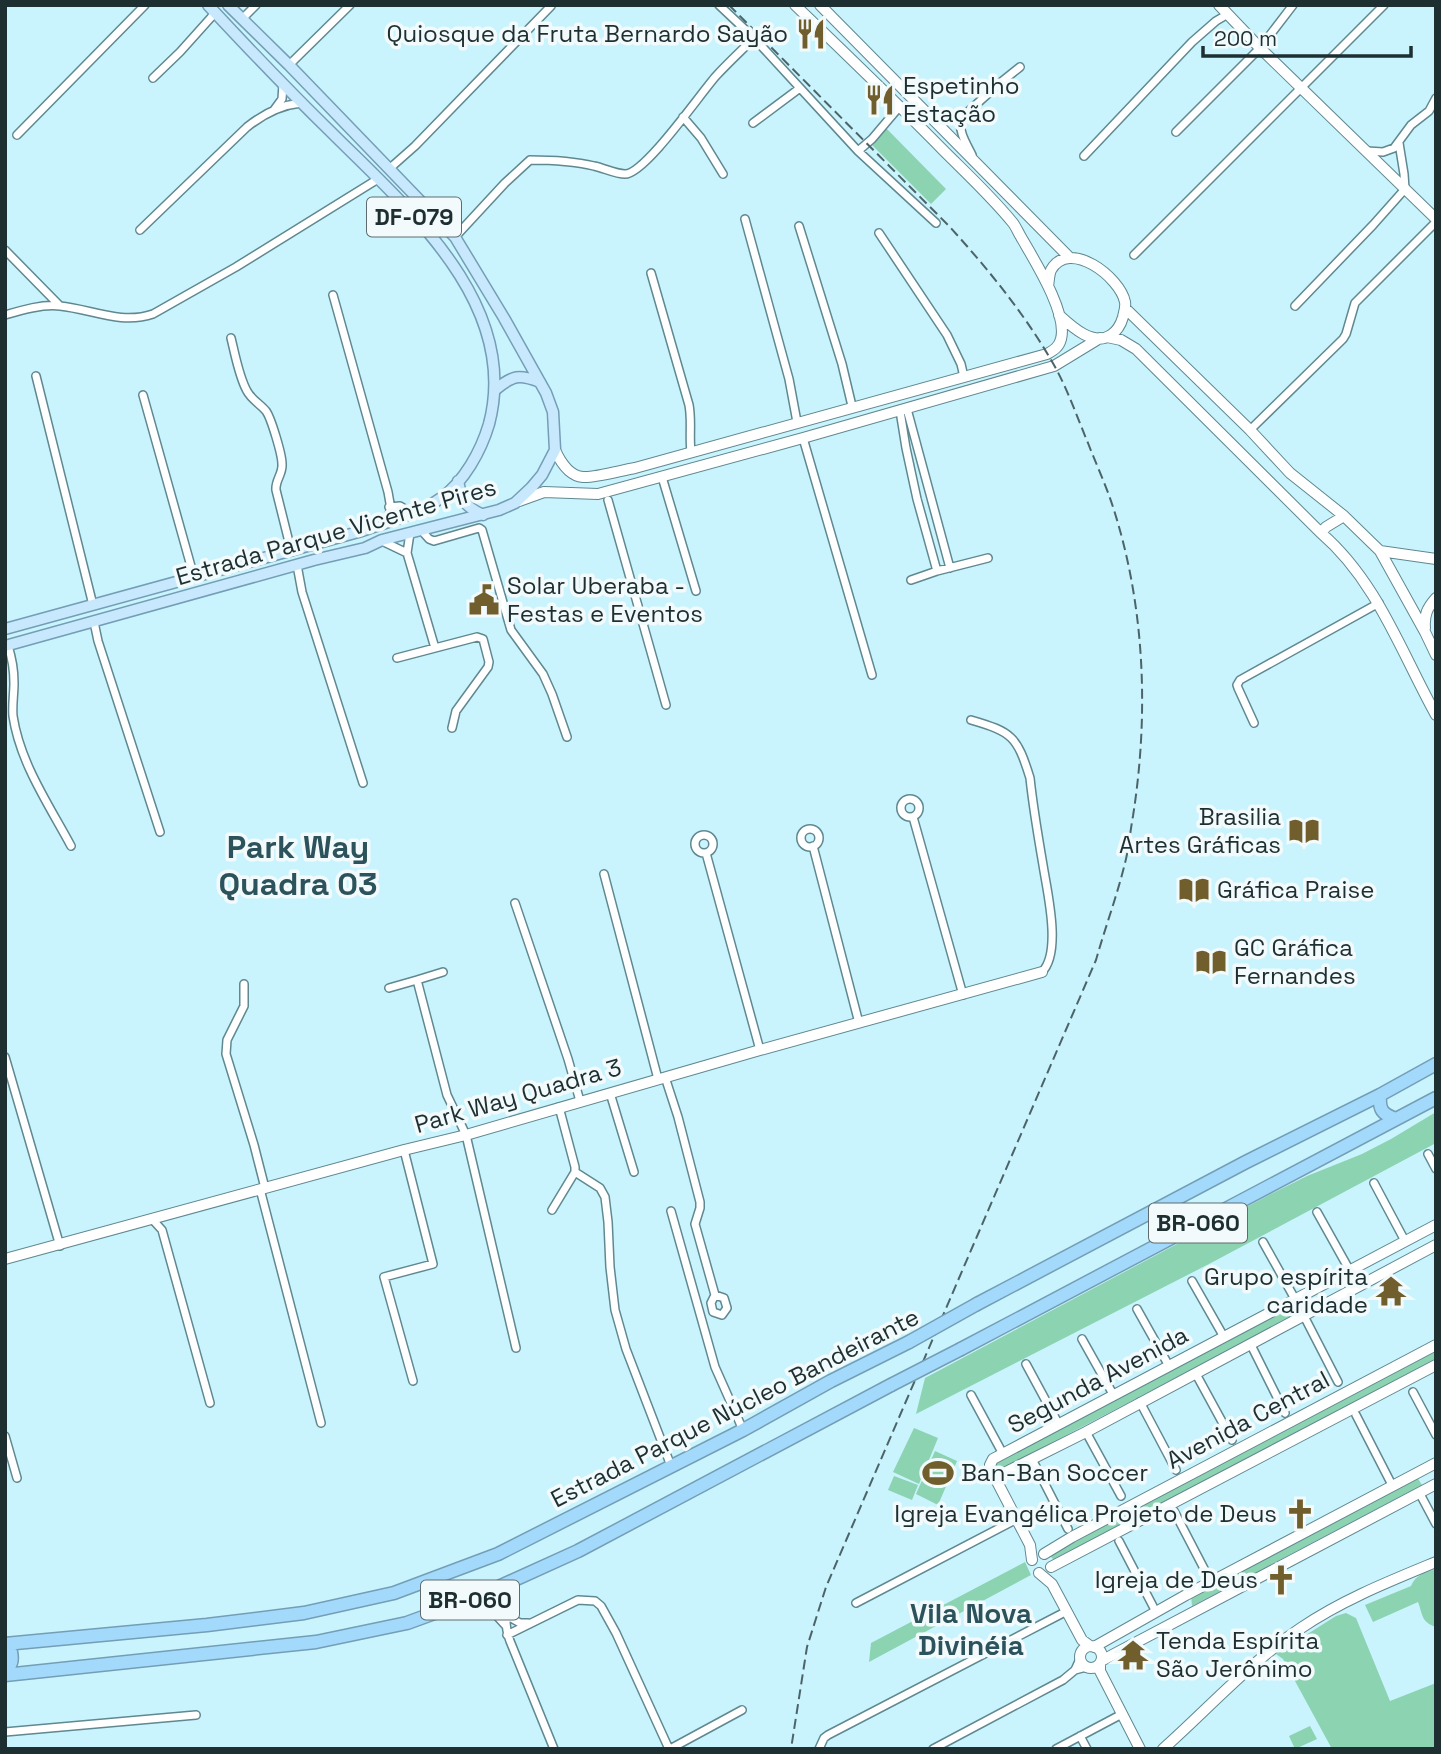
<svg xmlns="http://www.w3.org/2000/svg" width="1441" height="1754" font-family="'Space Grotesk',sans-serif">
<style>
.green{fill:#8cd3b1}
.lines{fill:none;stroke-linecap:round;stroke-linejoin:round}
.street-casing{stroke:#608890;stroke-width:10}
.secondary-casing{stroke:#608890;stroke-width:12}
.primary-casing{stroke:#749eb5;stroke-width:13}
.highway-casing{stroke:#749eb5;stroke-width:15}
.street{stroke:#fff;stroke-width:7}
.secondary{stroke:#fff;stroke-width:10}
.primary{stroke:#c8e9fd;stroke-width:10}
.highway{stroke:#a3dafc;stroke-width:12}
.rail{stroke:#4c6468;stroke-width:2;stroke-dasharray:10 5;stroke-linecap:butt}
.highway-bridge-casing{stroke:#749eb5;stroke-width:15;stroke-linecap:butt}
.highway-bridge{stroke:#a3dafc;stroke-width:12}
.labels{text-anchor:middle;stroke-width:7;stroke-linejoin:round;paint-order:stroke}
.shield{fill:#f2fafc;stroke:#5e6c6f;stroke-width:2}
.shield-label{font-size:23px;font-weight:bold;fill:#1e2f32}
.poi-label{font-size:24px;fill:#1e2f32;stroke:#f2fafc;text-anchor:start}
.street-label{font-size:24px;fill:#1e2f32;stroke:#f2fafc}
.quarter-label{font-size:28px;font-weight:bold;fill:#2c535b;stroke:#f2fafc}
.district-label{font-size:32px;font-weight:bold;fill:#2c535b;stroke:#f2fafc}
</style>
<rect width="100%" height="100%" fill="#c9f4fd"/>
<path class="green" d="M885,127l61,62 -15,15 -61,-61z
M1436,1112v31l-227,121 -293,150 9,-36 346,-184 36,-18 55,-22 29,-15z
M1300,1299l5,11 -307,161 -6,-10z
M1436,1346v14l-382,201 -6,-9z
M914,1428l24,10 -19,46 -26,-12z
M935,1451l22,10 -19,44 -22,-11z
M1415,1474l7,11 -230,121 -1,-11z
M894,1476l24,9 -6,15 -24,-10z
M1025,1562l6,13 -162,87 2,-19z
M1436,1569v58c-15,-5 -13,-12 -18,-25l-45,20 -8,-17 46,-19c5,-12 14,-13 25,-17z
M1346,1613l10,5 34,83 46,-18v66h-104l-49,-90 -7,-5 60,-38z
M1310,1726l7,13 -22,10 -6,-13z"/>
<g class="lines">
<g class="street-casing">
<path id="street" d="M719,5l35,33 104,113 78,72
M242,19l14,-14
M289,65l61,-60
M153,78l27,-26 35,-39
M274,110l8,-11 1,-15
M683,117l18,21 22,36
M753,123l47,-35
M1176,132l84,-84 33,-43
M17,135l128,-130
M858,151l14,-12 28,-33
M1367,151l16,1 11,-4 17,-23 18,-14 7,-13
M972,155c-6,-12 -14,-24 -11,-37l39,-35 20,-16
M1084,156l108,-114 24,-21 12,-7
M389,169l26,-23 136,-140
M745,219l44,160 8,43
M799,226l43,138 10,42
M140,230l107,-103c15,-12 34,-22 54,-24
M879,233l68,102 14,29 3,13
M455,237l50,-54 25,-23c22,0 43,1 64,6 10,2 21,8 31,8 20,0 75,-80 91,-98 12,-13 25,-25 38,-38
M5,250l54,55
M1134,255l250,-250
M651,273l38,132c3,16 0,31 2,47
M333,295l55,197 3,17 -5,13
M1295,306l78,-81 32,-36 -1,-15 -5,-31
M5,315c17,-5 37,-11 55,-9 31,3 61,19 93,8l83,-47 142,-88
M231,338c4,16 8,39 16,53 4,8 13,13 19,20 5,7 16,43 16,53 1,10 -7,16 -6,26l15,60
M36,376l57,229
M143,395l51,182
M907,409l43,159
M900,411l6,37 11,51 20,72
M1250,430l93,-91 3,-5 9,-31 81,-81
M803,438l69,237
M662,477l34,114
M608,500l58,205
M389,507l11,-1 13,8
M421,530l8,9 5,2 45,-13 3,2 29,100 32,44 9,20 15,43
M410,533l-3,20 28,95
M382,541l25,12
M297,565l5,27 61,191
M911,580l26,-9 51,-13
M94,622l4,19 62,191
M8,646c4,12 6,25 6,37 0,11 -2,22 -1,33 7,47 36,89 58,130
M397,658l80,-21 6,2 6,23 -1,5 -32,44 -4,17
M971,720c41,12 46,16 59,58 3,29 8,58 13,87 4,26 19,87 -1,107
M1254,723l-16,-35 -1,-3 3,-5 139,-77
M901 808a9 9 0 1 1 18 0a9 9 0 1 1-18 0Z
M913,817l50,178
M801 838a9 9 0 1 1 18 0a9 9 0 1 1-18 0Z
M695 844a9 9 0 1 1 18 0a9 9 0 1 1-18 0Z
M813,846l46,177
M706,853l54,197
M604,874l54,205
M515,903l53,156 12,42
M443,972l-26,8 30,115 19,40 50,213
M244,984v22l-17,34 -1,14 28,91 11,43
M389,988l28,-8
M5,1057l55,189
M665,1077l13,40 22,85v6l-5,16 20,71 -4,8 2,9 9,3 5,-7 -3,-10 -9,-3
M610,1093l24,79
M404,1150l29,114 -49,13 29,104
M1428,1154l8,15
M575,1172l25,16 5,9 3,25 2,45 5,43 11,39 45,117
M1374,1183l31,58
M260,1189l61,234
M552,1210l23,-38v-5l-16,-60
M671,1211l44,156 28,63
M1317,1212l33,59
M152,1219l10,11 48,173
M1263,1242l32,57
M1192,1281l32,56
M1137,1309l32,57
M1304,1316l34,66
M1082,1339l32,57
M1251,1345l34,68
M1026,1364l33,61
M1196,1374l36,66
M1413,1392l23,43
M971,1395l32,59
M1140,1402l36,68
M1356,1415l36,70
M1086,1432l35,64
M5,1436l12,42
M1032,1459l36,70
M1420,1494l16,30
M1174,1511l37,71
M1119,1541l37,71
M514,1581c-7,21 -12,39 -4,60l44,108
M474,1601l12,3 19,21
M856,1603l161,-84
M506,1615l14,8h8
M507,1635l71,-35 17,1 6,5 15,27 53,116
M1075,1670l11,-3
M5,1732l191,-17
M1080,1736l7,13
M670,1749l72,-39
M819,1749l5,-11 4,-3 239,-124
M933,1749l130,-69 12,-10 5,-11
M1056,1749l66,-35"/>
</g>
<g class="secondary-casing">
<path id="secondary" d="M820,5l250,253
M1219,5l41,43 176,171
M1048,286c1,-5 1,-12 3,-16 18,-32 69,7 74,32 1,5 -1,10 -2,15 -2,7 -6,14 -12,18 -18,12 -40,-9 -52,-20
M1125,308l125,122 40,43 54,43 36,35 45,81 11,23
M1107,337l14,3 15,9 185,184c56,48 80,119 115,182
M555,450c5,11 14,26 28,27 11,1 40,-7 52,-9l412,-114c7,-4 12,-7 14,-15 7,-26 -27,-79 -40,-102 -3,-5 -5,-10 -8,-14 -21,-26 -46,-49 -70,-73 -48,-49 -98,-97 -148,-145
M519,501l25,-9 54,2 205,-56 251,-72 46,-28
M1321,533l5,-6 18,-11
M1380,551l56,8
M1425,628c-1,-13 2,-20 11,-30
M5,1259l399,-109 62,-15 294,-85 282,-78
M992,1472l4,2 8,-1 82,-41 350,-187
M1044,1554l28,-17 364,-192
M1032,1560l-2,-15 -38,-73 -2,-7 3,-6 443,-234
M1051,1567l385,-202
M1039,1573l13,11 30,56 8,6
M1080 1657a11 11 0 1 1 22 0a11 11 0 1 1-22 0Z
M1094,1647l92,-52 250,-132
M1101,1661l335,-177
M1100,1663v8l40,78
M1163,1749c45,-40 87,-87 138,-121 41,-28 89,-47 135,-66"/>
</g>
<g class="primary-casing">
<path id="primary" d="M495,390c18,-15 24,-16 45,-8
M458,481c4,20 6,25 25,34
M5,629l357,-98c27,-10 55,-16 79,-33 23,-16 40,-47 48,-74 32,-121 -83,-217 -159,-293 -42,-41 -82,-83 -122,-126
M5,646l309,-86 51,-12 17,-8 117,-30 16,-7 16,-15 11,-13 13,-25 -2,-38 -7,-19 -42,-75 -49,-81 -166,-172 -61,-60"/>
</g>
<g class="highway-casing">
<path id="highway" d="M1380,1095c-1,15 2,19 16,24
M977,1304l269,-142 134,-67 56,-31
M961,1349l475,-251
M5,1644l202,-19 97,-12 90,-20 104,-39 245,-124 88,-49 78,-39
M5,1649l6,3c2,9 0,13 -6,20
M5,1675l311,-33 91,-19 63,-23 108,-49 313,-166"/>
</g>
<use href="#street" class="street"/>
<use href="#secondary" class="secondary"/>
<use href="#primary" class="primary"/>
<use href="#highway" class="highway"/>
<path class="rail" d="M729,5l220,221c39,43 76,88 105,139 14,25 23,52 34,78 8,21 18,42 25,64 32,99 36,207 20,309 -3,16 -4,32 -8,47 -8,33 -20,65 -29,97l-270,627 -19,60 -16,102"/>
<g class="highway-bridge-casing">
<path id="highway-bridge" d="M909,1342l68,-38
M891,1385l70,-36"/>
</g>
<use href="#highway-bridge" class="highway-bridge"/>
</g>
<defs>
<g id="restaurant-bare" transform="scale(2.415)"><path d="M-5-6h1v4h1v-4h1v4h1v-4h1v5L-1.5 .5V6h-2V.5L-5-1ZM5-6V6H3V1.5H1.5Q1.5-4 5-6Z" fill="#705f2d" stroke="#f2fafc" stroke-width="2.5" paint-order="stroke"/></g>
<g id="civic-bare" transform="scale(2.415)"><path d="M-.6-6.5H3V-4.5H.6V-3L4-1V1h2V6H-6V1h2V-1L-.6-3ZM-1.2 2.5V6h2.4V2.5Z" fill="#705f2d" stroke="#f2fafc" stroke-width="2.5" paint-order="stroke"/></g>
<g id="library-bare" transform="scale(2.415)"><path d="M-6-4Q-3-5.5-.7-3.5V5Q-3 3-6 4ZM6-4Q3-5.5 .7-3.5V5Q3 3 6 4Z" fill="#705f2d" stroke="#f2fafc" stroke-width="2.5" paint-order="stroke"/></g>
<g id="temple-bare" transform="scale(2.415)"><path d="M0-6L5-2H3V0L6.5 2.5H4V6H1.5V3h-3V6H-4V2.5H-6.5L-3 0V-2H-5Z" fill="#705f2d" stroke="#f2fafc" stroke-width="2.5" paint-order="stroke"/></g>
<g id="stadium-bare" transform="scale(2.415)"><path d="M0-5a6.5 5 0 1 0 0 10a6.5 5 0 1 0 0-10ZM-3.5-1.8h7v3.6h-7Z" fill="#705f2d" stroke="#f2fafc" stroke-width="2.5" paint-order="stroke"/></g>
<g id="church-bare" transform="scale(2.415)"><path d="M-1.2-6h2.4v3.5h3.3v2.4h-3.3V6h-2.4V-.1h-3.3v-2.4h3.3Z" fill="#705f2d" stroke="#f2fafc" stroke-width="2.5" paint-order="stroke"/></g>
</defs>
<g fill-rule="evenodd">
<use href="#restaurant-bare" x="811" y="34"/>
<use href="#restaurant-bare" x="880" y="100"/>
<use href="#civic-bare" x="484" y="600"/>
<use href="#library-bare" x="1304" y="831"/>
<use href="#library-bare" x="1194" y="890"/>
<use href="#library-bare" x="1211" y="962"/>
<use href="#temple-bare" x="1391" y="1291"/>
<use href="#stadium-bare" x="938" y="1473"/>
<use href="#church-bare" x="1300" y="1514"/>
<use href="#church-bare" x="1281" y="1580"/>
<use href="#temple-bare" x="1133" y="1655"/>
</g>
<g class="labels">
<g class="shield">
<rect x="367" y="197.5" width="94" height="39" rx="5"/>
<rect x="1149" y="1203.5" width="98" height="39" rx="5"/>
<rect x="421" y="1580.5" width="98" height="39" rx="5"/>
</g>
<g class="shield-label">
<text x="414" y="225">DF-079</text>
<text x="1198" y="1231">BR-060</text>
<text x="470" y="1608">BR-060</text>
</g>
<g class="poi-label">
<text x="788" y="42" text-anchor="end">Quiosque da Fruta Bernardo Sayão</text>
<text x="903" y="94">Espetinho<tspan x="903" dy="28">Estação</tspan></text>
<text x="507" y="594">Solar Uberaba -<tspan x="507" dy="28">Festas e Eventos</tspan></text>
<text x="1281" y="825" text-anchor="end">Brasilia<tspan x="1281" dy="28">Artes Gráficas</tspan></text>
<text x="1217" y="898">Gráfica Praise</text>
<text x="1234" y="956">GC Gráfica<tspan x="1234" dy="28">Fernandes</tspan></text>
<text x="1368" y="1285" text-anchor="end">Grupo espírita<tspan x="1368" dy="28">caridade</tspan></text>
<text x="961" y="1481">Ban-Ban Soccer</text>
<text x="1277" y="1522" text-anchor="end">Igreja Evangélica Projeto de Deus</text>
<text x="1258" y="1588" text-anchor="end">Igreja de Deus</text>
<text x="1156" y="1649">Tenda Espírita<tspan x="1156" dy="28">São Jerônimo</tspan></text>
</g>
<g class="street-label">
<text transform="translate(336 532) rotate(-16)" y="8">Estrada Parque Vicente Pires</text>
<text transform="translate(518 1096) rotate(-16)" y="8">Park Way Quadra 3</text>
<text transform="translate(1098 1380) rotate(-28)" y="8">Segunda Avenida</text>
<text transform="translate(735 1408) rotate(-27)" y="8">Estrada Parque Núcleo Bandeirante</text>
<text transform="translate(1248 1420) rotate(-28)" y="8">Avenida Central</text>
</g>
<g class="quarter-label">
<text x="971" y="1623">Vila Nova<tspan x="971" dy="32">Divinéia</tspan></text>
</g>
<g class="district-label">
<text x="298" y="858">Park Way<tspan x="298" dy="37">Quadra 03</tspan></text>
</g>
</g>
<rect width="1441" height="1754" fill="none" stroke="#1e2f32" stroke-width="14"/>
<path d="M1203 46v10h208v-10" fill="none" stroke="#1e2f32" stroke-width="3.5"/>
<text x="1214" y="46" font-size="21" fill="#1e2f32" stroke="#f2fafc" stroke-width="5" paint-order="stroke">200 m</text>
</svg>
